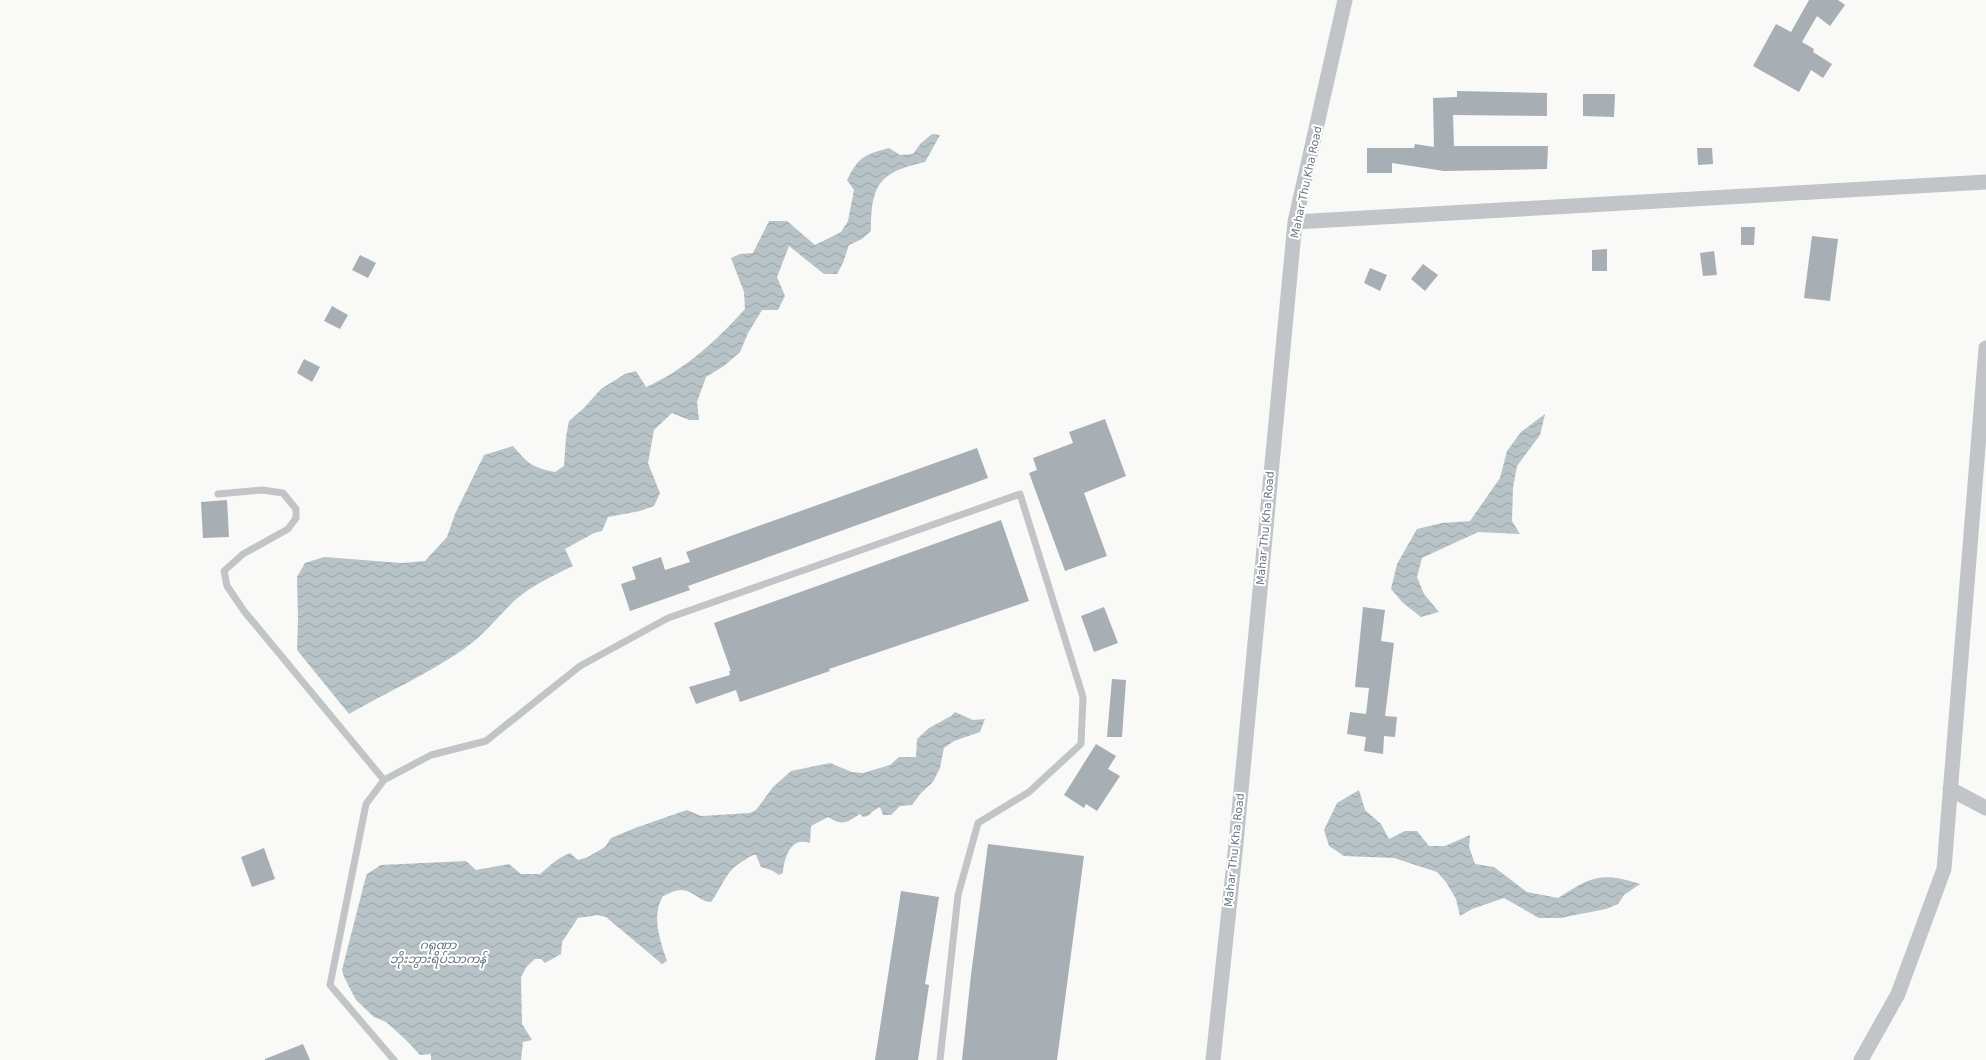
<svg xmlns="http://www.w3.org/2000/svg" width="1986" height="1060" font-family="'DejaVu Sans','Noto Sans Myanmar',sans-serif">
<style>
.water{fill:url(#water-waves)}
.building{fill:#a7aeb4}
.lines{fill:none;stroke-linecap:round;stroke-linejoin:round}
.lane{stroke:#c1c5c8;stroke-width:7}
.street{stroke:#c1c5c8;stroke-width:15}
.labels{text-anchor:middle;stroke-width:4;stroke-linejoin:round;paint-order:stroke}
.street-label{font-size:11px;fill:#67767f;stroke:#fff}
.water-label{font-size:12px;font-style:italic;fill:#627478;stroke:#fff}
</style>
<defs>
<pattern id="water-waves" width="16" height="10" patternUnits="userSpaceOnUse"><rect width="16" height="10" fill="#b8c3c7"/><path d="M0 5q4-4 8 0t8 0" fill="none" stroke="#99a3a7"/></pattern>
</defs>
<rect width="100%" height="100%" fill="#f9f9f7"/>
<path class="water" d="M932,134l8,1 -15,27c-46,10 -54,23 -54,69l-9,8 -13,6 -6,18 -6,11h-13l-35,-28 -12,31 8,19 -7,14h-16l-14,23 -8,19 -16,14 -18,11 -9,25 2,18h-10l-17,-7 -18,17 -6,33 12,30 -6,13 -14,5 -32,6 -6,14 -8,2 -29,16 8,17c-19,9 -42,20 -58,34 -17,17 -31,35 -51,49 -36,25 -77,43 -115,65l-52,-64 1,-31 -1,-42 8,-14 19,-6 78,6 23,-2 22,-24 8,-23 29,-59 29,-9c14,17 20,22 42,26l9,-6 2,-29 3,-16 14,-12 18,-20 24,-15 11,-3 10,16c39,-17 71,-47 99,-78l-1,-17 -13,-34 9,-4 13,-1 16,-32h18l28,24 26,-13 7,-11 6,-31 -7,-10c12,-23 16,-25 42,-32l11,7 13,-1 8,-11z
M1545,414l-5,21 -23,31 -4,22 -1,33 8,13 -42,-2 -56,26 -5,19 7,17 15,18 -18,5 -18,-14 -12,-14 6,-25 20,-35 25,-6 28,-2 30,-43 7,-27 14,-19z
M955,712l18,8 12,-1 -5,13 -26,9 -10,7 -4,20 -7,14 -12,11 -9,12 -12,1 -9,9h-8l-3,-8 -7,4 -5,5 -5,1 -3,-3c-14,9 -17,12 -32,3l-17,9 -1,17c-4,-1 -9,-2 -13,0 -9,3 -14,21 -14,30l-4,2 -6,-4 -12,-4 -5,-12c-5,0 -7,2 -11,5 -19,9 -22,26 -34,42 -11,0 -18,-12 -30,-12 -6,0 -13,4 -18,6 -12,20 -3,44 4,65l-5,3 -56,-47 -8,-2 -20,3 -16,24 -1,12 -16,9 -4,-4h-6l-8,7 -6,11 1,47 10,16 -9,2 -2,18h-90v-6l-11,1 -14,-15 -20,-18 -12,-5 -18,-17 -12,-23 -2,-7 23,-90 2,-6 14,-9 85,-4 10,9 33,-6 12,10h19c11,-9 17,-16 30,-21l8,7 10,-3 17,-10 6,-9 24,-10 52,-18 14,6 49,-3 6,-3 17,-23 18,-16 39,-8 22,9 11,1 27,-8 9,-8h17l1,-18 12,-11 22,-12z
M1359,790l6,20 16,14 8,15 16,-8h12l12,15h16l25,-11 -1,12 6,17 19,3 33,25 31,6c32,-21 44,-27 82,-14l-16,11 -6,9 -12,5 -46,9h-21l-35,-20 -32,11 -12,7 -4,-17 -10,-17 -9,-10 -43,-14 -50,-2 -15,-10 -5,-16 13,-27z"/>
<path class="building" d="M1809,0h29l7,5 -15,21 -13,-10 -15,26 12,7 -1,3 19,12 -9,14 -12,-8 -12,22 -46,-26 23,-42 15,8z
M1457,91l90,2v23l-94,-1 1,31h94l-1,23 -103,2 -52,-8v10h-25v-25h47l1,-4 19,3 -1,-49 24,-1z
M1583,94h32l-1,23 -31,-1z
M1697,148h15l1,16 -15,1z
M1741,227h14l-1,18h-13z
M1812,236l26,3 -8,62 -26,-3z
M1607,249v22h-15v-21z
M1714,251l3,24 -14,1 -3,-23z
M360,255l16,8 -8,15 -16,-8z
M1423,264l15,11 -13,16 -14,-12z
M1370,268l17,7 -7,16 -16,-8z
M332,306l16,9 -8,14 -16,-8z
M304,359l16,8 -8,15 -15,-9z
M1105,419l21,57 -42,17 23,63 -42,15 -36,-98 8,-3 -4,-12 40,-15 -4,-11z
M977,448l11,30 -300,108 2,4 -60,21 -9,-27 15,-5 -4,-12 29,-10 4,13 25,-8 -4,-10z
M227,500l2,37 -26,1 -2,-36z
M1001,520l28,81 -200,68 1,2 -90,31 -4,-12 -40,14 -7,-17 41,-12 -1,-4h2l-17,-48z
M1104,607l14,36 -24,9 -13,-36z
M1363,607l22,3 -4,31 13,2 -9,73 12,1 -2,20 -11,-1 -1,18 -19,-3 2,-14 -19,-3 3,-22 16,2 3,-26 -14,-1z
M1112,679l14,1 -4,57h-15z
M1096,744l20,12 -8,13 12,7 -23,35 -11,-7 -2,4 -20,-13z
M988,844l96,12 -27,204h-95l9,-85z
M264,848l11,31 -23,8 -11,-30z
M901,891l38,6 -14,87 4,1 -11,75h-43z
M303,1044l7,16h-45v-1z"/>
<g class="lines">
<path class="lane" d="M218,494l44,-4 21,3 13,16v9l-8,11 -45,25 -19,17 3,15 17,25 140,169
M394,1060l-64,-75 36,-181 18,-24 47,-25 55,-14 94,-75 88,-48 352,-124 63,203 -2,47 -52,48 -51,31 -20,72 -18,165"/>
<path class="street" d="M1295,222l691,-40
M1950,789l36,19
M1213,1060l23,-217 59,-621 50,-222
M1861,1060l37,-66 46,-125 42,-521"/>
</g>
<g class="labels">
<g class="street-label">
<text transform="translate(1306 182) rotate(-78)" y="4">Mahar Thu Kha Road</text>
<text transform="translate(1265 528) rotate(-85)" y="4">Mahar Thu Kha Road</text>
<text transform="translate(1234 850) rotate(-84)" y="4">Mahar Thu Kha Road</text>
</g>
<g class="water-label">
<text x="438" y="949">ဂရုဏာ<tspan x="438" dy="14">ဘိုးဘွားရိပ်သာကန်</tspan></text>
</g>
</g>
</svg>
